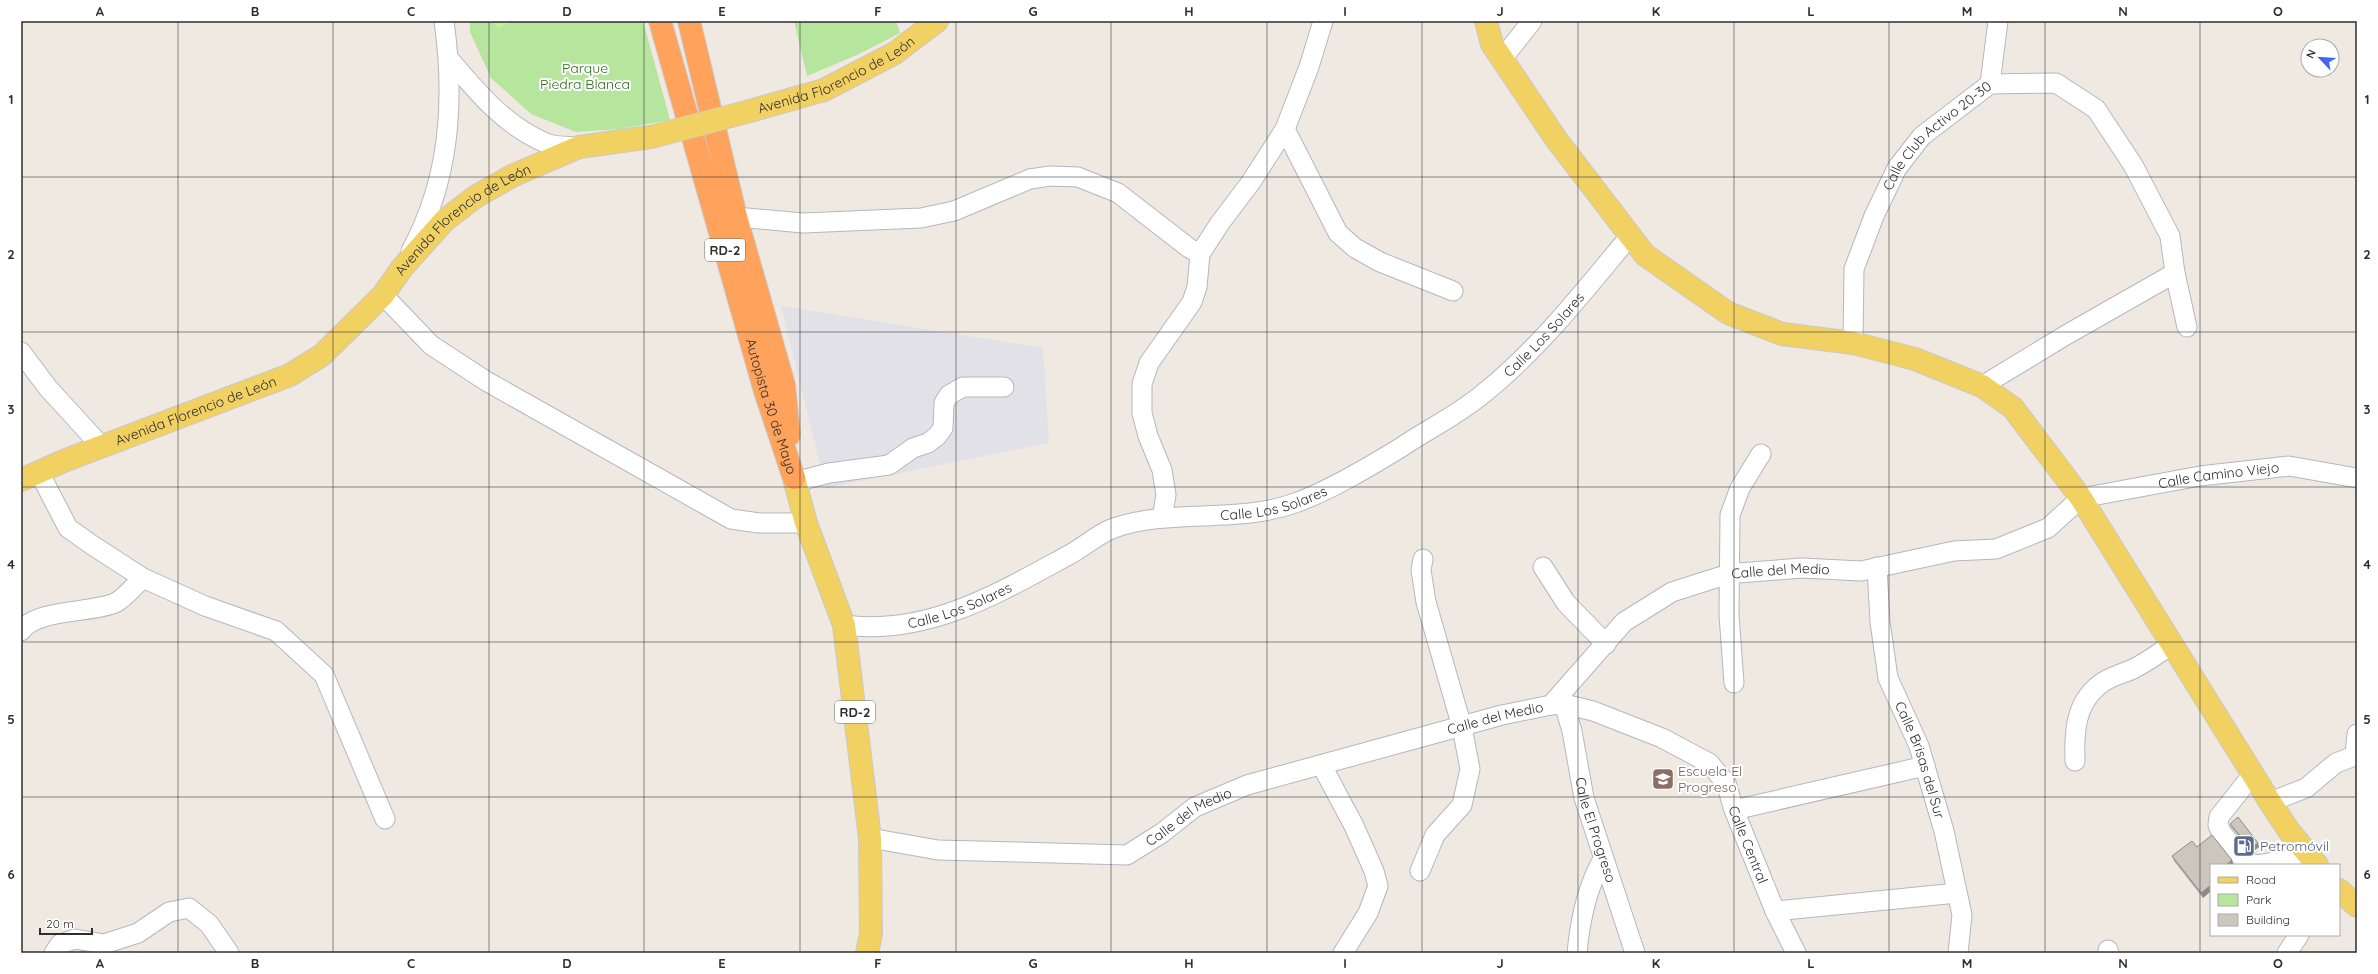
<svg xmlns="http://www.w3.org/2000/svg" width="2378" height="974" font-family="Quicksand,sans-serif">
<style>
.industrial{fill:#e3e1e8}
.green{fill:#b6e59e}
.pitch{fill:#c9ec9a}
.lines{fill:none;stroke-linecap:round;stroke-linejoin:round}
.minor-casing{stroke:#b4b7c1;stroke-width:21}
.major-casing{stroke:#c9c9c9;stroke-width:24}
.highway-casing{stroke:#c9c9c9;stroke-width:24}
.minor{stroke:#fff;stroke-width:19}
.major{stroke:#f2d163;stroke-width:22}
.highway{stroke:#ffa35c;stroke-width:22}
.major-bridge-casing{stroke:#c9c9c9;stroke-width:24;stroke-linecap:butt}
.major-bridge{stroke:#f2d163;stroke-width:22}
.wall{fill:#afaba4}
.shaded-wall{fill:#8e8b86}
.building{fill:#cbc7bf;stroke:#8e8b86}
.grid{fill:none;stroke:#2e2e2e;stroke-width:1;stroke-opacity:0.55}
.labels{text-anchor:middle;stroke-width:4;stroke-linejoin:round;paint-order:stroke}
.shield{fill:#fff;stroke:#6d6d6d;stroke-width:1}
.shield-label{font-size:13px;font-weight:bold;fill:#2e2e2e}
.park-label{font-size:14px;fill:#2c6e1b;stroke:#fff}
.street-label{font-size:14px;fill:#2e2e2e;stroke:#fff}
.education-label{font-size:14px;fill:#785e54;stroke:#fff;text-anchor:start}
.service-label{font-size:14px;fill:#4e5e75;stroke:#fff;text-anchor:start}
.neatline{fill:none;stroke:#2e2e2e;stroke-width:1.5}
.grid-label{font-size:13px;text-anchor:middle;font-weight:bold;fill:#2e2e2e}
</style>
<rect width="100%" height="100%" fill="#efe9e1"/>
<path class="industrial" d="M781,306l262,42 6,95 -223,45z"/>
<path class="green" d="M470,21h173l27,99 -49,9 -45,3 -45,-18 -40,-36 -21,-46z
M794,21h102l4,12 -43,22 -50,21z"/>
<path class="pitch" d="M493,21h18l-13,8z"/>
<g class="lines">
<g class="minor-casing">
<g id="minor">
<path d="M449,59c28,33 56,67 97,84 9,4 23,3 33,4"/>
<path d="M1502,59l30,-38"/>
<path d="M1990,84l8,-63"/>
<path d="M1285,129l53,104 17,15 25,14 73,29"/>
<path d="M736,217l67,6 118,-5 33,-7 76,-32 20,-3 28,1 40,16 71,55 11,6"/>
<path d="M411,251c39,-72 44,-150 33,-230"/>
<path d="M383,295l48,50 55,36 245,138 28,4h47"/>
<path id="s1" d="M1853,343l1,-74 20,-53 23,-48 25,-32 68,-52 66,-1 40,26 37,56 37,71 5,37 12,54"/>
<path d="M21,352l27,36 53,58"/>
<path d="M1982,386l84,-51 109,-62"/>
<path d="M39,472l29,56 24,17 51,33 62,28 71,25 48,44 61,144"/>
<path d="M795,482l34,-9 60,-8 24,-17 15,-5 9,-7 6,-8 1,-25 5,-8 14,-8h41"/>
<path d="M1162,518l4,-23 -4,-25 -14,-34 -6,-23v-29l7,-21 43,-61 5,-15 3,-33 20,-31 31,-41 34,-53 24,-62 14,-46"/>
<path d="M1543,567l23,36 40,41"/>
<path id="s2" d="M1877,567l3,55 8,56 31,68 25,85 18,84 -4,38"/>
<path id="s3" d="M844,625c83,11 153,-31 223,-69 16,-8 30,-22 47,-28 58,-20 123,-4 181,-25 34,-12 74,-36 105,-55 28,-19 58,-33 84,-55 56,-45 100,-102 146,-157"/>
<path d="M21,631c15,-22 71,-18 94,-28 10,-5 20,-18 28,-25"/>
<path d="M1734,683l-5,-68 1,-100 10,-27 21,-34"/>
<path id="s4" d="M1564,704l8,27 12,67 51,155"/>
<path id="s5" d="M1551,705l13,-1 29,7 69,27 47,25 17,20 8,27 41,101 21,42"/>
<path d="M2355,755l2,-21"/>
<path d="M2075,761c-1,-28 0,-57 24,-76 11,-9 24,-11 36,-17 13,-7 25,-15 37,-24"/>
<path d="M1322,766l32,60 20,45 4,15 -10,27 -25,40"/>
<path d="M2253,774l-34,43 -1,8 3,7 19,24 8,6 9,3 53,-9"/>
<path d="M2270,802l36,-14 30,-25 21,-8"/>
<path d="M1734,810l191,-44"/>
<path id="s6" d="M870,838l68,12 189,5 35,-22 33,-26 52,-22 255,-70 49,-10 73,-83 48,-30 47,-15 19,-4 64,-5 59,3 93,-20 42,-2 52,-21 33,-30 119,-22 89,-10 68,12"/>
<path d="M1420,871l15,-36 27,-30 8,-36 -8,-42 -36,-125 -5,-32 2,-11"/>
<path d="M1775,911l182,-18"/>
<path d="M2108,950l1,3"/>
<path d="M54,953l6,-9 15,-5 29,5 34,-11 31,-21 20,-4 20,16 20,29"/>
<path d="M1577,953c3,-33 10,-66 26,-94"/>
<path d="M2287,953l12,-18"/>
</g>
</g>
<g class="major-casing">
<g id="major">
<path d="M1486,21l6,23 64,95 89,116 83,58 54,21 71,9 62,16 67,27 31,22 68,90 189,304 19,29 28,34"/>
<path id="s7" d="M750,111l74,-21 71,-37 42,-32"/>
<path d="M794,478l12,45 38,102 26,213 1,96 -4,19"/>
<path id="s8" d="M21,480l45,-20 224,-85 32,-20 61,-60 19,-27 42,-47 31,-24 37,-21 67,-29 72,-10"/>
<path d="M2339,890l18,16"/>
</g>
</g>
<g class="highway-casing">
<g id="highway">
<path id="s9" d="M660,21l105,370 29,87"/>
<path d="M689,21l47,196 48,168 5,50"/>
</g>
</g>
<use href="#minor" class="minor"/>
<use href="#major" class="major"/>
<use href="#highway" class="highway"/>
<g class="major-bridge-casing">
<path id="major-bridge" d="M651,137l99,-26"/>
</g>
<use href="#major-bridge" class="major-bridge"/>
</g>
<path class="wall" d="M2230,824l29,23 -7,5 -21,-25z
M2197,847l35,13 2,5h-23v26l-8,7 -29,-37 -2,-5z"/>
<path class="shaded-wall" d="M2258,843l1,4 -7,5 -1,-4z
M2232,860l2,5h-8z
M2211,885v6l-8,7 -2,-5z"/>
<path class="building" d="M2238,817l20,26 -7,5 -21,-24z
M2212,835l20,25 -6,5h-15v20l-10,8 -29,-37 20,-15 5,6z"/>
<path class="grid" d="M178,21v932M333,21v932M489,21v932M644,21v932M800,21v932M956,21v932M1111,21v932M1267,21v932M1422,21v932M1578,21v932M1734,21v932M1889,21v932M2045,21v932M2200,21v932M21,177h2336M21,332h2336M21,487h2336M21,642h2336M21,797h2336"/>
<defs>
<g id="school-square" transform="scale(1.15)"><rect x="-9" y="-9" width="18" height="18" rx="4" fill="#8d6e63" stroke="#fff"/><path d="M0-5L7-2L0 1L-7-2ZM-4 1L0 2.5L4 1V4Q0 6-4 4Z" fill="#fff"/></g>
<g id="fuel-square" transform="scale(1.15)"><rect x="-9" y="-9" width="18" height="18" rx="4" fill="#5c6f8a" stroke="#fff"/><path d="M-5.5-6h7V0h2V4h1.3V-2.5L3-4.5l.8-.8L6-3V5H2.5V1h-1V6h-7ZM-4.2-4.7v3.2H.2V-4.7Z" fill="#fff"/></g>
</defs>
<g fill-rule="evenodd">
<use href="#school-square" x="1663" y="779"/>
<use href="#fuel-square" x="2244" y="846"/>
</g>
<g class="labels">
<g class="shield">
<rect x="705" y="239" width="40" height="22" rx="3"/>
<rect x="835" y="701" width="40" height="22" rx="3"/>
</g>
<g class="shield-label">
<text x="725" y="255">RD-2</text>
<text x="855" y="717">RD-2</text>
</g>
<g class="park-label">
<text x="585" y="73">Parque<tspan x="585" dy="16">Piedra Blanca</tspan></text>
</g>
<g class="street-label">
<text dy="5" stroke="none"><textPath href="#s7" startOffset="94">Avenida Florencio de León</textPath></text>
<text dy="5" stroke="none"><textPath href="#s1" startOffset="235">Calle Club Activo 20-30</textPath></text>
<text dy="5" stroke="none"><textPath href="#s8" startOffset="524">Avenida Florencio de León</textPath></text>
<text dy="5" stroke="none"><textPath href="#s3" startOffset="779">Calle Los Solares</textPath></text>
<text dy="5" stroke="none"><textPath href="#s9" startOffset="401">Autopista 30 de Mayo</textPath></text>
<text dy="5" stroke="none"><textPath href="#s8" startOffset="188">Avenida Florencio de León</textPath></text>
<text dy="5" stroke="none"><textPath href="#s6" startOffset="1449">Calle Camino Viejo</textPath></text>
<text dy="5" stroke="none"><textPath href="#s3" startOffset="455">Calle Los Solares</textPath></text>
<text dy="5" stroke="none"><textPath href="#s6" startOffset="991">Calle del Medio</textPath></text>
<text dy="5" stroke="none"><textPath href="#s3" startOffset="119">Calle Los Solares</textPath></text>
<text dy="5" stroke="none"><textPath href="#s6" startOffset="655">Calle del Medio</textPath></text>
<text dy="5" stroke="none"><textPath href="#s2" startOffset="200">Calle Brisas del Sur</textPath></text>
<text dy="5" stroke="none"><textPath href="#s6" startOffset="331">Calle del Medio</textPath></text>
<text dy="5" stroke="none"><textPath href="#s4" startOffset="130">Calle El Progreso</textPath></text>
<text dy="5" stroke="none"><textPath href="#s5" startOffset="262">Calle Central</textPath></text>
</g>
<g class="education-label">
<text x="1678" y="776">Escuela El<tspan x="1678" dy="16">Progreso</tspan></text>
</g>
<g class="service-label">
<text x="2260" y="851">Petromóvil</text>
</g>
</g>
<rect width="2378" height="974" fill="none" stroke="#ffffff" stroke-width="44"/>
<rect x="2210" y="864" width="130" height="72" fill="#ffffff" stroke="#ababab"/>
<rect x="2218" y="877" width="20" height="6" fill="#f2d163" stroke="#ababab"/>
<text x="2246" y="884" font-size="12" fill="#2e2e2e">Road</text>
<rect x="2218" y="894" width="20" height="12" fill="#b6e59e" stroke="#ababab"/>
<text x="2246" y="904" font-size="12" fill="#2e2e2e">Park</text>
<rect x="2218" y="914" width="20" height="12" fill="#cbc7bf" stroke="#ababab"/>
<text x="2246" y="924" font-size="12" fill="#2e2e2e">Building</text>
<g transform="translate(2320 58) rotate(295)"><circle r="19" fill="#ffffff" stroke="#ababab"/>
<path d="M0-3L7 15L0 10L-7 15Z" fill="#4264fb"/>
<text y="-6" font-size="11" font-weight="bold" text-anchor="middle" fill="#2e2e2e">N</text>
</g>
<path d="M40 928v6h52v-6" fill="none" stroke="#2e2e2e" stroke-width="2"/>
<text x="46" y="928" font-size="12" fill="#2e2e2e" stroke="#ffffff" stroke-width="3" paint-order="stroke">20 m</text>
<rect x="22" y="22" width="2334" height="930" class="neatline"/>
<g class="grid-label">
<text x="100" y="16">A</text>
<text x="255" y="16">B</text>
<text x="411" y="16">C</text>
<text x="567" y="16">D</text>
<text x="722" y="16">E</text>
<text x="878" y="16">F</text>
<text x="1033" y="16">G</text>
<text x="1189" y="16">H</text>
<text x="1345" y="16">I</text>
<text x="1500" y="16">J</text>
<text x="1656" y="16">K</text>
<text x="1811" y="16">L</text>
<text x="1967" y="16">M</text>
<text x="2123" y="16">N</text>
<text x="2278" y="16">O</text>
<text x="11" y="104">1</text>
<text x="2367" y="104">1</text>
<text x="11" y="259">2</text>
<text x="2367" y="259">2</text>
<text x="11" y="414">3</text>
<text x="2367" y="414">3</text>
<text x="11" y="569">4</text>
<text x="2367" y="569">4</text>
<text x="11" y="724">5</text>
<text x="2367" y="724">5</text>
<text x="11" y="879">6</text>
<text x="2367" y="879">6</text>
<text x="100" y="968">A</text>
<text x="255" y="968">B</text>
<text x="411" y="968">C</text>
<text x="567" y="968">D</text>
<text x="722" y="968">E</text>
<text x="878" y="968">F</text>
<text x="1033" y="968">G</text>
<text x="1189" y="968">H</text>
<text x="1345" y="968">I</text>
<text x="1500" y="968">J</text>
<text x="1656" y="968">K</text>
<text x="1811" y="968">L</text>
<text x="1967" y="968">M</text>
<text x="2123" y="968">N</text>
<text x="2278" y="968">O</text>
</g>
</svg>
